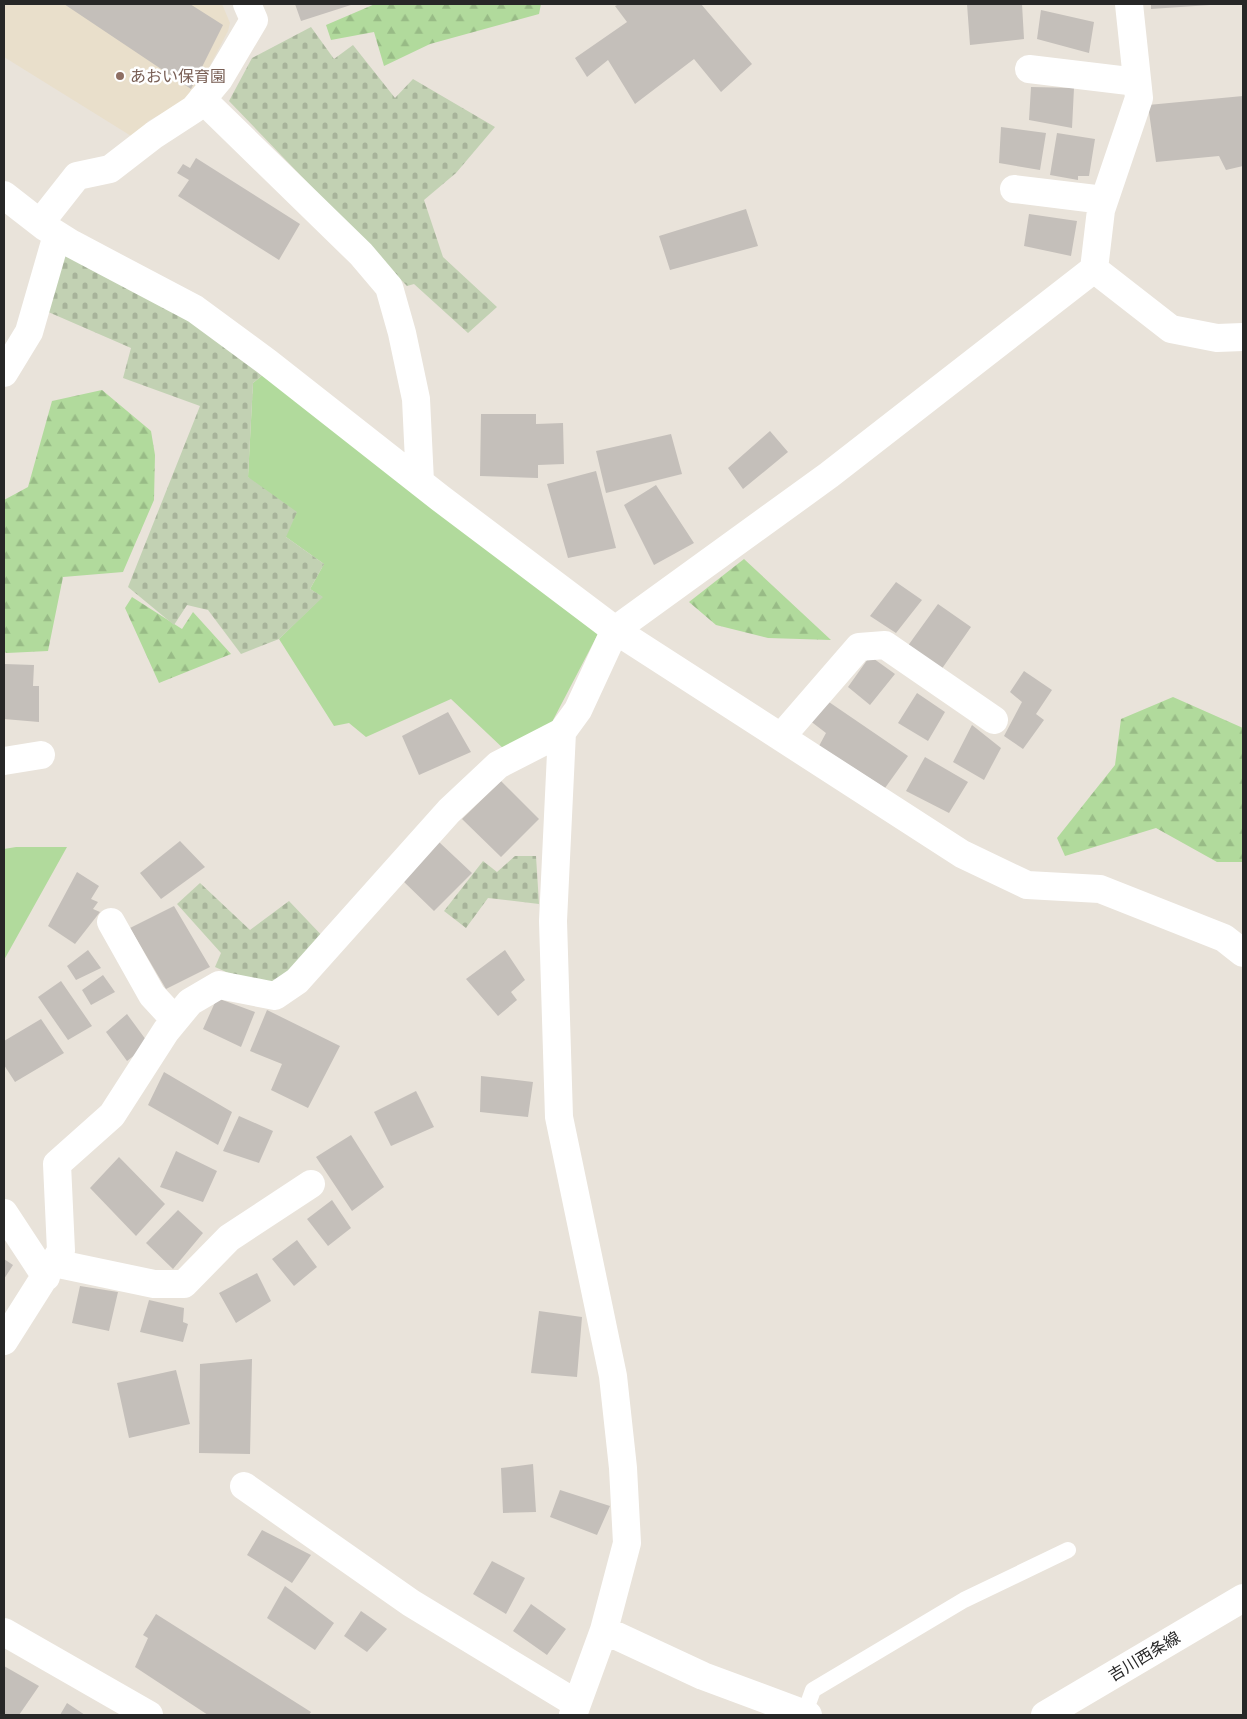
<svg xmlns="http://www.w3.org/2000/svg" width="1247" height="1719" font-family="'Work Sans','Noto Sans JP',sans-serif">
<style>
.education{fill:#e9dfcb}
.grass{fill:#b1da9c}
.forest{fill:url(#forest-firs)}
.cemetery{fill:url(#cemetery-stones)}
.building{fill:#c4bfba}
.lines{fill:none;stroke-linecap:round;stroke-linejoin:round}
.lane{stroke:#fff;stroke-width:16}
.street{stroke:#fff;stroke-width:28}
.secondary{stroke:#fff;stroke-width:28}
.education-dot{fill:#8d6e63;stroke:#fff;stroke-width:2}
.labels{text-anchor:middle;stroke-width:5;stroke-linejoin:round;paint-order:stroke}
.education-label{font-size:16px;fill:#785e54;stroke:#fff;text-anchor:start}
.street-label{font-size:16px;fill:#272727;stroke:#fff}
</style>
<defs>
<pattern id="forest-firs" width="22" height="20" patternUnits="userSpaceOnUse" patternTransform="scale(1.25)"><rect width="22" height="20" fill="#b1da9c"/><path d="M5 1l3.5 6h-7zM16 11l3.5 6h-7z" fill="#98bb86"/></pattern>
<pattern id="cemetery-stones" width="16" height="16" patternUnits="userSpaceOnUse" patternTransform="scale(1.25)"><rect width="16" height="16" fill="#c2d1b3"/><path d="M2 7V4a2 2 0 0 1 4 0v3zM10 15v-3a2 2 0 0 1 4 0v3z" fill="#a7b39a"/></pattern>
</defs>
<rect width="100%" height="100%" fill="#e9e3da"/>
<path class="education" d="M4,4h218l8,19 -2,8 -34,65 -46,25 -12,18 -132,-82z"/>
<path class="grass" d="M266,372l333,260 -48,92 -45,27 -55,-52 -85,38 -17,-14 -15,3 -55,-87 43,-42 -12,-8 14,-25 -38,-27 -38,-60 5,-94z
M16,847h51l-63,113v-111z"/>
<path class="forest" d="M375,4h166l-2,10 -109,30 -46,22 -10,-34 -43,8 -5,-15z
M102,390l49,41 4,24 -1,45 -31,72 -60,5 -15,74 -41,2 -3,-1v-152l24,-13 24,-86z
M744,559l87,81 -63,-2 -52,-13 -27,-23z
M132,597l50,32 11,-17 38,42 -72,29 -34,-75z
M1173,697l70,31v134h-26l-61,-34 -91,28 -8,-18 58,-73 6,-46z"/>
<path class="cemetery" d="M311,27l23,32 19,-14 42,53 18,-19 82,48 -39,46 -32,27 19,57 54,50 -29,26 -54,-49 -7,2 -178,-185 23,-43z
M61,246l130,67 75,59 -13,11 -5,94 49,35 -11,25 38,27 -14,25 13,8 -44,42 -38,15 -33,-44 -21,-5 -13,20 -46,-38 72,-181 -77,-28 8,-30 -85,-37z
M515,856h21l3,48 -51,-6 -22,30 -22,-17 39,-50 14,11z
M200,883l50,47 39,-29 39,41 -57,50 -56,-25 6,-14 -44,-49z"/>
<path class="building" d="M64,4h126l33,21 -32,64z
M295,4h59l-53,17z
M619,4h82l51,60 -31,28 -27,-33 -59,45 -27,-44 -21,17 -12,-19 52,-36 -12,-16z
M967,4h55l2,35 -54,6z
M1151,4h59v1l-59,4z
M1041,10l53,12 -5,31 -52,-14z
M1031,87l43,1 -2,40 -43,-8z
M1243,96v70l-17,4 -7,-14 -63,6 -8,-57z
M1001,127l45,6 -6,37 -41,-7z
M1057,133l38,6 -6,37h-11v4l-28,-5z
M196,158l104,66 -21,36 -101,-64 11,-16 -12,-7 6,-9 7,4z
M746,209l12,37 -88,24 -11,-34z
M1029,214l48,7 -6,35 -47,-10z
M481,414h55v10l27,-1 1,41 -26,1v13l-58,-2z
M770,431l18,21 -45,37 -15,-21z
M671,434l11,40 -76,19 -10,-42z
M596,471l20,77 -48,10 -21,-74z
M656,485l38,58 -40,22 -30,-60z
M896,582l26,18 -26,33 -26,-17z
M938,604l33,23 -30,43 -34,-23z
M870,656l25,18 -25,31 -22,-18z
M4,664l30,1 -1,21h6v36l-35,-3z
M1024,671l28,19 -16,24 8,6 -21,29 -19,-13 18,-34 -12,-10z
M917,693l28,19 -17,29 -30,-18z
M826,700l82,56 -23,32 -66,-42 7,-13 -17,-13z
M448,712l23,40 -52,23 -17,-39z
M972,725l29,23 -17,32 -31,-18z
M925,757l43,25 -19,31 -43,-22z
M501,781l38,38 -38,38 -39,-38z
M180,841l25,26 -44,32 -21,-26z
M439,842l33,31 -38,38 -32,-31z
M77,872l22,14 -8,13 7,3 -5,7 7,3 -25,32 -27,-18z
M174,906l36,61 -44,22 -36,-61z
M88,950l13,18 -25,12 -9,-14z
M505,950l20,30 -14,12 6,8 -19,16 -32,-37z
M103,975l12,17 -24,13 -9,-15z
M61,981l31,45 -24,14 -30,-43z
M217,998l38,14 -14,35 -38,-18z
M267,1010l73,36 -32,62 -37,-18 11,-26 -32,-13z
M127,1014l22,30 -22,17 -21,-29z
M41,1019l23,34 -49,29 -11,-17v-24z
M164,1072l68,40 -14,33 -70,-40z
M481,1076l52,6 -5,35 -48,-5z
M416,1091l18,36 -43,19 -17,-34z
M239,1116l34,15 -14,32 -36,-12z
M351,1135l33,52 -32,24 -36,-54z
M176,1151l41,20 -14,31 -43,-15z
M119,1157l46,47 -29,32 -46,-48z
M332,1200l19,28 -23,18 -21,-27z
M178,1210l25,23 -30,36 -27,-26z
M297,1240l20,27 -23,19 -22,-27z
M4,1259l9,6 -9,14z
M257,1273l14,28 -35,22 -17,-30z
M80,1286l38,6 -9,39 -37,-8z
M149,1300l35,8 -1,14 5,2 -5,18 -43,-10z
M539,1311l43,6 -5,60 -46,-4z
M252,1359l-2,95 -51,-1 1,-89z
M176,1370l14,54 -61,14 -12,-55z
M533,1464l3,48 -33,1 -2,-45z
M560,1490l50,16 -13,29 -47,-18z
M262,1530l49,25 -19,28 -45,-28z
M492,1561l33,17 -19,36 -33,-20z
M285,1586l49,37 -19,27 -48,-32z
M531,1604l35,25 -19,26 -34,-24z
M361,1611l26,18 -20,23 -23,-16z
M156,1614l155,98 -2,3h-101l-73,-48 13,-29 -5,-3z
M4,1666l35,20 -20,29h-15z
M67,1703l18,12h-25z"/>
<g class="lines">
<path class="lane" d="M804,1715l9,-25 151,-90 104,-50"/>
<path class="street" d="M1029,69l108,13
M202,99l159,155 28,33 13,46 14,66 4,83
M1014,189l90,11
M4,195l41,32 27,17 123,65 72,53 173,136 175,132 347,224 65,31 73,4 124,49 19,15
M40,223l37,-47 33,-7 44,-34 40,-26 25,-30 35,-59 -7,-16
M1094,269l77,60 46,9 26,-1
M4,373l25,-41 28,-97
M781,737l78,-90 26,-2 109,75
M4,761l37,-6
M111,922l41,73 23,25
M4,1213l42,64
M54,1263l100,21h30l45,-46 82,-54
M4,1341l57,-90 -4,-87 55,-49 54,-84 24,-29 29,-17 56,11 22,-15 152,-170 49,-46 64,-33
M244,1486l167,117 166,101
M604,1630l99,46 105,39
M573,1715l31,-85 23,-87 -4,-75 -10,-92 -54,-259 -6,-196 9,-189 16,-22 37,-80 214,-155 265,-206 7,-59 38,-112 -10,-94"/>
<path class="secondary" d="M4,1632l145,83
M1045,1715l198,-117"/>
</g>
<circle class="education-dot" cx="120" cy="76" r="5"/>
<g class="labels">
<g class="education-label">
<text x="130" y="82">あおい保育園</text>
</g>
<g class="street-label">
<text transform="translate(1144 1656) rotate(-31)" y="6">吉川西条線</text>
</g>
</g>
<rect width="1247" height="1719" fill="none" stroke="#272727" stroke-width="10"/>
</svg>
